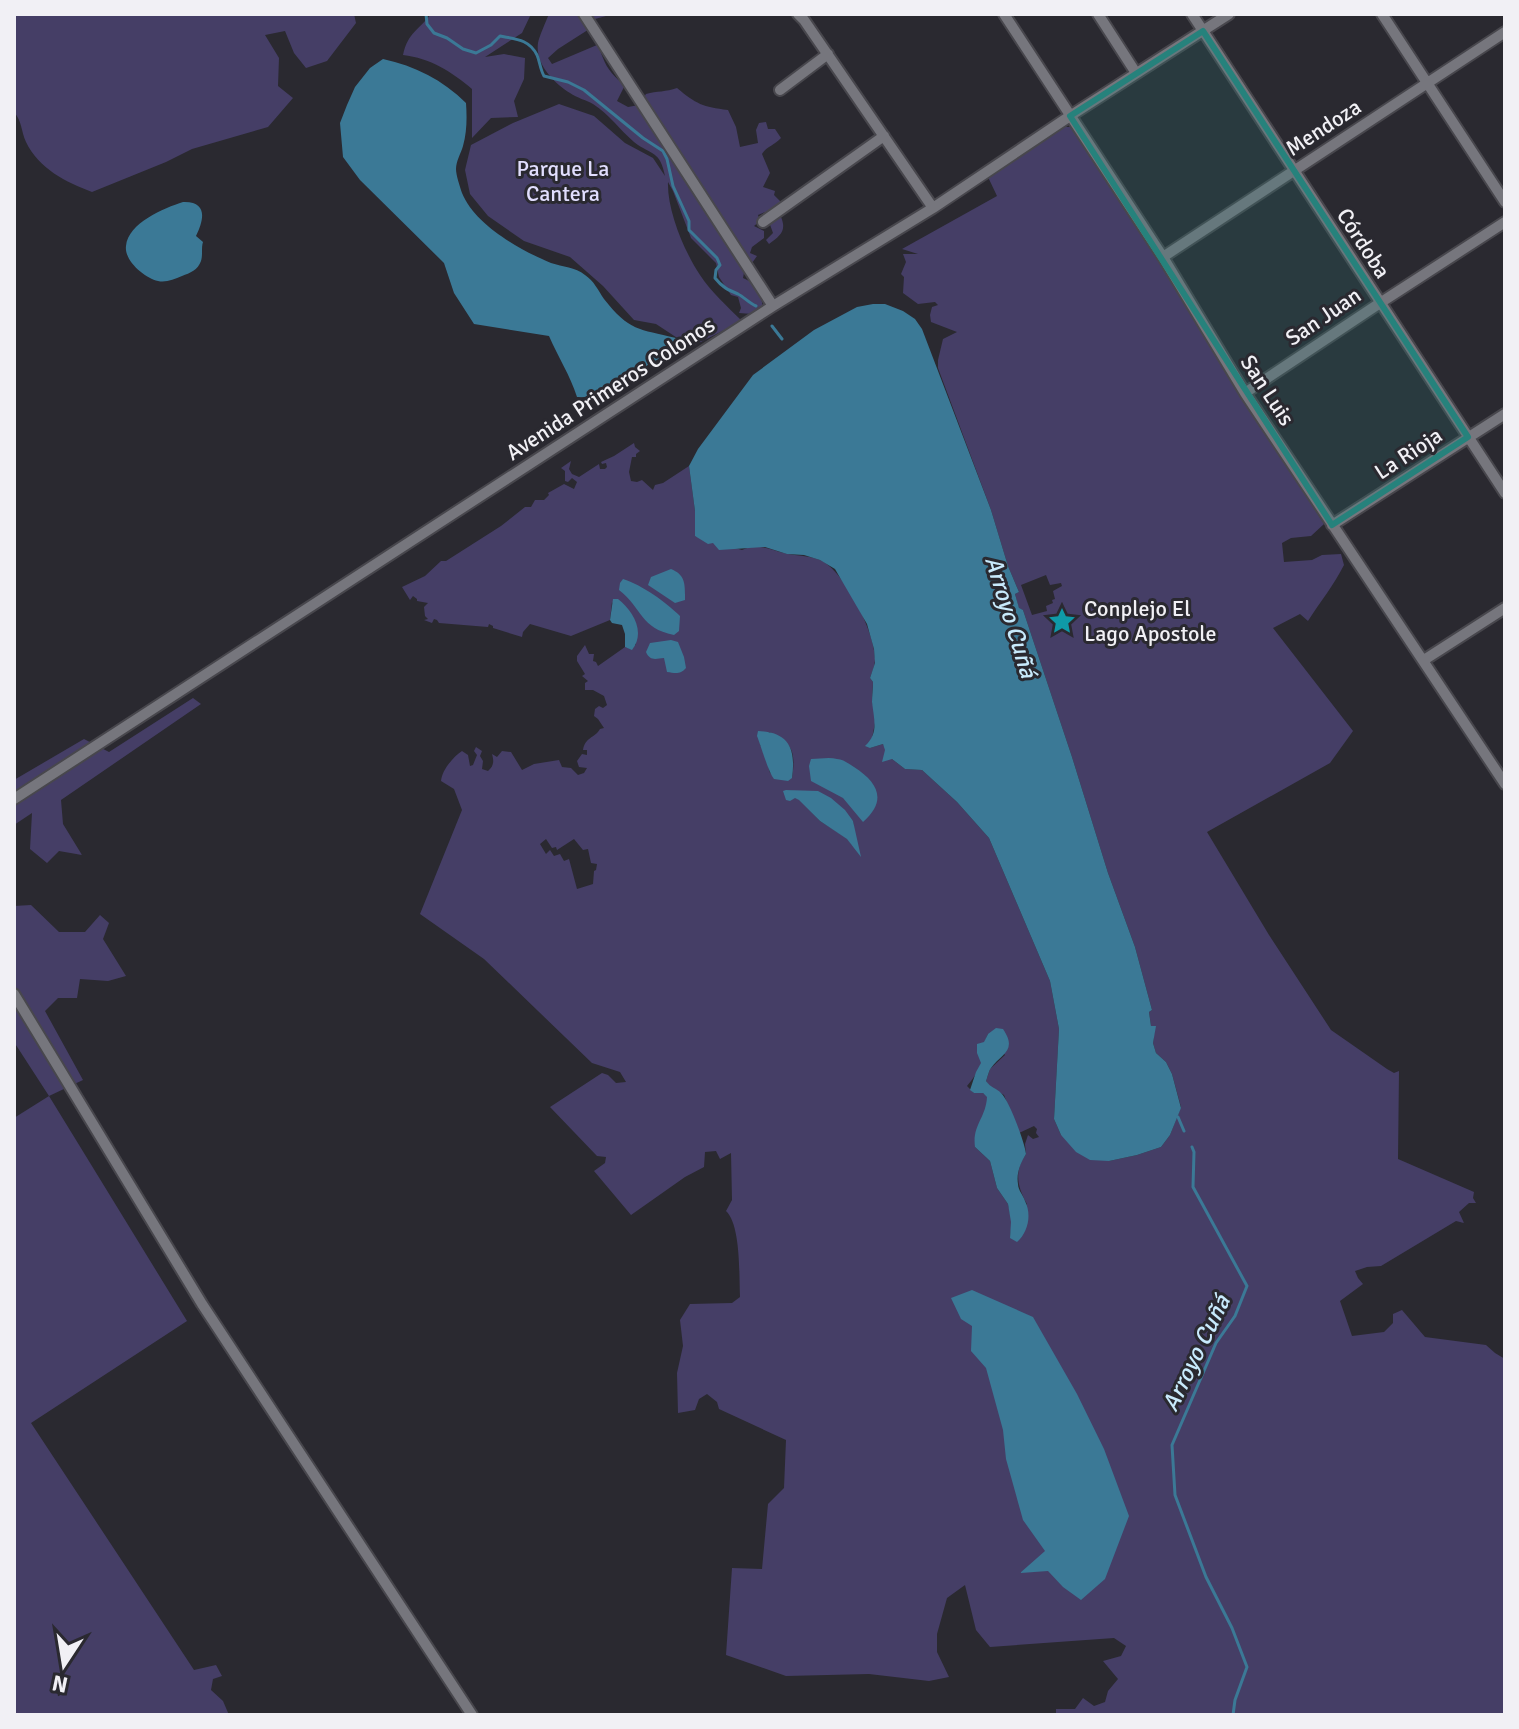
<svg xmlns="http://www.w3.org/2000/svg" width="1519" height="1729" font-family="Signika,sans-serif">
<style>
.green{fill:#453e66;fill-rule:evenodd}
.water{fill:#3b7996}
.lines{fill:none;stroke-linecap:round;stroke-linejoin:round}
.stream{stroke:#3b7996;stroke-width:3}
.minor-casing{stroke:#48474d;stroke-width:14}
.minor{stroke:#76767d;stroke-width:10}
.marked{fill:#26827c;fill-opacity:0.2;stroke:#26827c;stroke-width:6;stroke-linejoin:round}
.labels{text-anchor:middle;stroke-width:6;stroke-linejoin:round;paint-order:stroke}
.street-label{font-size:22px;fill:#f1f0f5;stroke:#2a2930}
.park-label{font-size:22px;fill:#e1defe;stroke:#2a2930}
.poi-label{font-size:22px;fill:#f1f0f5;stroke:#2a2930;text-anchor:start}
.water-label{font-size:24px;font-style:italic;fill:#c8eafc;stroke:#2a2930}
</style>
<rect width="100%" height="100%" fill="#2a2930"/>
<path class="green" d="M14,14h340l2,9 -29,38 -21,7 -12,-15 -9,-22 -20,4 14,23 -1,28 15,12 -25,29 -76,22 -26,13 -74,30c-26,-10 -53,-23 -66,-50 -5,-11 -4,-21 -12,-30z
M431,14h100l-9,19 -37,24 19,-3 21,4 -1,21 -10,22 4,16 -27,1 -19,20v-49c-20,-17 -42,-31 -69,-34 5,-23 16,-25 28,-41z
M549,14h58l-1,2 -11,3 -1,7 -36,23 -10,9 4,6 45,-19c3,4 4,9 6,13 4,11 12,20 22,27l-8,16 11,6 11,-2 7,-11c11,-3 20,-2 31,-6 19,16 26,19 51,22l8,17 4,20 18,-4 -2,-13 3,-7 7,-1 2,7h7l6,9c-6,7 -14,8 -19,16l8,19 -7,14 12,4 -1,4 7,7 11,2 -11,13c6,14 -1,19 -12,27l-3,-4 7,-7 -5,-14 3,-5 -6,-2 -7,3 2,6 -6,5 10,5v7l-12,9 -2,6 7,3 -5,7 -6,-1 -3,16c18,8 17,15 21,34l-12,2 -13,-1 2,-5 -3,-11 -7,-2 -12,-18 -3,-14 -25,-25 -18,-47 -5,-9c-1,28 16,69 32,93 11,17 27,31 42,46l-51,26 -35,-23 -22,-4 -31,-34 -33,-29 -46,-16 -36,-25 -18,-22 -5,-24 6,-25 42,-22 46,-19 35,12 31,27 28,15 12,18c-5,-26 -13,-20 -31,-34 -15,-13 -24,-27 -41,-38 -7,-4 -16,-6 -23,-11 -16,-10 -35,-29 -32,-50 1,-6 8,-22 11,-29z
M1064,127h10l250,397 -13,12 -20,2 -9,5 2,19 28,-2 10,-5 19,-1 3,11c-10,20 -24,37 -36,56l-8,-7 -27,14 80,103 -23,32 -123,69 62,103 62,95 56,39 7,4 5,-2 -1,88 76,33 -1,6 3,5h-7l-10,9 5,11 -8,-2 -75,45 -14,1 -12,4 3,7 5,6 -23,17 12,35 32,-4 9,-9v-9l9,-4 23,27 61,8 9,8 10,6v356h-449v-6h19l8,-11 11,8 11,-4 3,-11 10,-12 -15,-18 18,-5 5,-10 -12,-8 -124,9 -14,-17 -11,-45 -18,13 -10,36v18l12,25 -20,4 -60,-7 -83,2 -60,-21 6,-87 30,1 6,-65 16,-16 2,-48 -67,-31 -2,-7 -10,-8 -8,5 -4,11 -17,3 -1,-40 6,-27 -3,-26 10,-16 42,-1 8,-6c-1,-22 1,-72 -14,-86l6,-11 -1,-47 -11,6 -4,-8 -11,1 -1,15 -19,10 -54,38 -37,-44 11,-8 1,-6 -9,-1 -47,-49 52,-34 6,2 8,8 10,-1 -6,-10 -28,-9 -108,-104 -64,-45 42,-104 -8,-21 -13,-8c1,-11 12,-24 21,-30l6,4 2,11 3,-1 4,-10 -3,-4 2,-4 6,4 -2,5 3,5 -1,8 6,2c6,-5 6,-10 4,-17l5,3 5,-6 9,1 11,18 12,-6 25,-4 3,7 9,1 7,7 6,-2 3,-5 -8,-1 -2,-6 5,-7 5,1v-5h-4c2,-13 12,-12 17,-21l4,-1 -6,-9 -4,-3 1,-7 4,-3 4,2 4,-3 -3,-9 -11,-6h-8v-7l3,-2 -6,-5 3,-2 -8,-13v-5l8,-11 4,9h5l-1,7 3,1 2,4 27,-19 7,2 4,-5 -24,-42 -2,18 -39,16 -41,-12 -7,8 -1,5 -29,-9v-2l-4,-2 -1,3 -49,-4 -2,-3 -3,-1 -2,4 -8,-3 4,-1 -3,-3 -1,-9 4,-4 -11,-2v-2l-4,-3 -3,4 -8,-13 23,-11 16,-15h5l55,-35 24,-19h6l4,-7h9l5,-5 -1,-2 16,-9 10,5 3,-7 -5,-4 -4,4 -3,-1v-10l-4,-3 10,-7 -2,8 3,5 7,3 20,-13 1,5h5l2,-2 -1,-4 -4,1 -1,-2 13,-6 20,-13 1,4 5,4 -4,3v3h-4l-3,15 2,9 6,1 5,-2 11,10 2,-5 8,-2 26,-17 6,45v25l47,14c15,-7 27,-1 42,3 11,3 24,2 36,7 24,10 56,74 55,100 0,6 -3,12 -5,18l3,4 -1,19 4,17 -6,30 13,-4 9,15 13,10 17,1 35,32 32,36 61,143 9,48 -5,90 7,16 48,26 28,-6 24,-8 9,-12 11,-28 -9,-33 -6,-12 -10,-9 -3,-10 2,-17h-4l-2,-14 3,-2 -17,-63 -27,-74 -36,-116 -49,-147 -4,-1 -4,-15 4,-2 -11,-26 -17,-56 -53,-142v-8l5,-21 14,-7 -26,-10 -1,-7 2,-8 6,-2 -3,-3 -17,2 -15,-11 1,-16 -3,-3 5,-12 -3,-8h15l-16,-5 95,-53 -9,-19zM1046,575l4,10 11,-2 1,3 -9,5 2,8 -3,1 1,3 -7,3 1,5 -15,4 -11,-30zM769,732c24,12 27,19 23,46l-22,-5 -6,-24 -4,-4zM786,790l16,2 51,29 2,16 -3,8 -5,-7 -27,-17 -21,-22zM546,839l6,9 4,-1 1,3 17,-11 9,11 5,-1 3,14 6,1 -1,6 -2,1 -1,13 -16,5 -8,-30 -5,2 -4,-7 -6,2 -4,-6 -4,4 -6,-10zM988,1034l17,21 -15,14 -4,12 3,5 15,9 15,38 15,-7 3,3 -1,4 3,4 -6,2 -5,-4 -3,9 1,10c-12,17 -9,32 1,50l-17,34 2,-16 -4,-18 -11,-16 -7,-27 -15,-14 12,-39v-12l-4,-3h-9l-7,-7c6,-7 12,-16 15,-24 2,-10 1,-19 6,-28z
M193,698l8,6 -140,96 2,24 19,31 -23,-4 -12,12 -17,-14 2,-36 -18,12v-45l70,-41 25,13z
M31,905l28,27h26l15,-17 9,8 -6,16 23,37 -18,5 -28,-2 -3,19h-19l-13,13 38,69 -34,16 138,225 -156,102 163,247 22,-5 6,11 -9,3 -2,11 12,11 6,14h-215v-597l35,-22 -35,-54v-136z"/>
<path class="water" d="M383,59c32,7 60,21 83,44 1,14 1,29 -3,43 -2,7 -7,15 -7,23 0,6 4,18 6,24 13,32 58,57 89,70 12,4 24,4 34,12 9,6 13,15 19,24 25,32 35,30 72,39v12c-12,6 -24,12 -35,19 -19,11 -41,30 -64,28 -7,-22 -19,-40 -28,-61l-75,-12 -20,-31 -10,-30 -84,-83 -17,-23 -3,-34 7,-18 8,-18 15,-19z
M183,202c25,-1 21,18 13,34l7,6c-2,6 0,13 -2,19 -3,9 -11,12 -19,15 -8,3 -16,7 -24,5 -13,-3 -34,-20 -32,-35 2,-23 38,-38 57,-44z
M873,304h12l18,7 12,8 7,10 69,181 17,56 11,26 -4,2 4,14 4,2 49,147 36,116 27,74 17,63 -3,2 2,14h5l-3,17 3,10 10,9 6,12 9,34 -11,27 -9,12 -24,8 -28,6 -19,-1 -14,-8 -15,-17 -7,-16 5,-90 -9,-48 -61,-143 -32,-36 -35,-32 -17,-1 -13,-10 -10,3 3,-12 -2,-6 -13,4 -5,-2c14,-13 9,-26 7,-44 0,-6 1,-13 1,-20l-3,-4 5,-15 -1,-14 -7,-25 -32,-55 -15,-9 -16,-5 -17,-1 -22,-7 -46,3 -6,-7 -5,1 -13,-8v-25l-6,-45 9,-17 55,-74 61,-45 43,-23z
M671,569c15,6 14,16 14,31l-10,3 -27,-18 3,-8z
M623,579c19,6 43,23 57,37l-1,15 -5,4c-34,-7 -31,-26 -55,-45l1,-7z
M613,599h5c15,12 28,33 14,51l-7,-3v-13l-3,-9 -10,-2 -2,-3z
M671,640l7,2 6,15 2,11c-6,7 -11,5 -19,4l-3,-14c-9,1 -14,3 -18,-6l4,-9z
M758,731c32,1 38,19 34,47l-4,3 -14,-2c-6,-8 -13,-33 -17,-43z
M811,759c9,0 18,-2 26,0 6,0 12,5 17,8 25,16 33,34 9,55l-20,-24 -32,-17 -2,-15z
M786,790l32,1 13,7 14,12 8,11 8,36 -14,-18 -27,-18 -21,-21 -4,-2 -5,3 -4,-1 -3,-9z
M996,1028l7,1c15,22 -2,25 -12,39 -2,2 -4,11 -5,13 5,7 10,7 15,12 8,7 24,50 25,61 -5,8 -10,19 -8,30 0,6 5,11 7,17 7,14 3,31 -8,41l-7,-4 1,-16 -3,-18 -11,-16 -7,-27 -15,-14c-3,-22 11,-29 12,-50l-4,-4h-9l-4,-3 6,-18 5,-9 -4,-10v-9l7,-2 4,-8z
M972,1290l61,27 44,77 27,55 25,67 -24,63 -24,21 -18,-13 -15,-16 -28,2 25,-22 -22,-31 -17,-61 -3,-29 -17,-62 -15,-17 1,-25 -11,-7 -10,-21z"/>
<g class="lines">
<path class="stream" d="M390,14h6
M426,14l1,10 7,9 13,5 16,11 13,4 15,-8 9,-9c15,3 29,3 37,19 3,7 3,14 7,21l24,6 16,8 59,48 20,13 4,8 6,27 16,35v9l28,28 3,7 -4,5 -1,8c7,9 13,12 23,16 6,3 11,9 18,12
M772,326l10,13
M1178,1117l6,14
M1192,1147l2,5 -1,35 54,99 -12,30 -19,27 -44,102 3,50 31,82 26,51 15,39 -12,33 -2,15"/>
<g class="minor-casing">
<path id="minor" d="M584,14l189,292
M798,14l6,6 129,188
M1004,14l159,243 82,136 260,391
M1098,14l38,59
M1192,14l313,479
M1382,14l123,188
M780,90l48,-36
M763,222l121,-86
M1163,257l342,-225
M1245,393l135,-90 125,-81
M1332,525l173,-111
M1424,660l81,-52
M14,799l759,-493 160,-98 137,-92 159,-102
M14,994l188,310 270,411"/>
</g>
<use href="#minor" class="minor"/>
</g>
<path class="marked" d="M1203,31l265,406 -136,88 -262,-409z"/>
<defs>
<g id="sight-bare" transform="scale(2.16)"><path d="M0-6L1.8-2.2L6-1.7L2.9 1.2L3.7 5.4L0 3.3L-3.7 5.4L-2.9 1.2L-6-1.7L-1.8-2.2Z" fill="#0f9aa8" stroke="#2a2930" stroke-width="2.5" paint-order="stroke"/></g>
</defs>
<g fill-rule="evenodd">
<use href="#sight-bare" x="1062" y="621"/>
</g>
<g class="labels">
<g class="street-label">
<text transform="translate(1323 127) rotate(-33)" y="8">Mendoza</text>
<text transform="translate(1364 243) rotate(57)" y="8">Córdoba</text>
<text transform="translate(1323 316) rotate(-34)" y="8">San Juan</text>
<text transform="translate(610 388) rotate(-33)" y="8">Avenida Primeros Colonos</text>
<text transform="translate(1268 390) rotate(57)" y="8">San Luis</text>
<text transform="translate(1408 453) rotate(-33)" y="8">La Rioja</text>
</g>
<g class="park-label">
<text x="563" y="176">Parque La<tspan x="563" dy="25">Cantera</tspan></text>
</g>
<g class="poi-label">
<text x="1084" y="616">Conplejo El<tspan x="1084" dy="25">Lago Apostole</tspan></text>
</g>
<g class="water-label">
<text transform="translate(1011 617) rotate(73)" y="8">Arroyo Cuñá</text>
<text transform="translate(1196 1353) rotate(-64)" y="8">Arroyo Cuñá</text>
</g>
</g>
<rect width="1519" height="1729" fill="none" stroke="#f1f0f5" stroke-width="32"/>
<g transform="translate(64 1665) rotate(192)" stroke="#2a2930" stroke-width="6" paint-order="stroke">
<path d="M0-6L14 30L0 20L-14 30Z" fill="#f1f0f5"/>
<text y="-12" font-size="22" font-weight="bold" text-anchor="middle" fill="#f1f0f5">N</text>
</g>
</svg>
